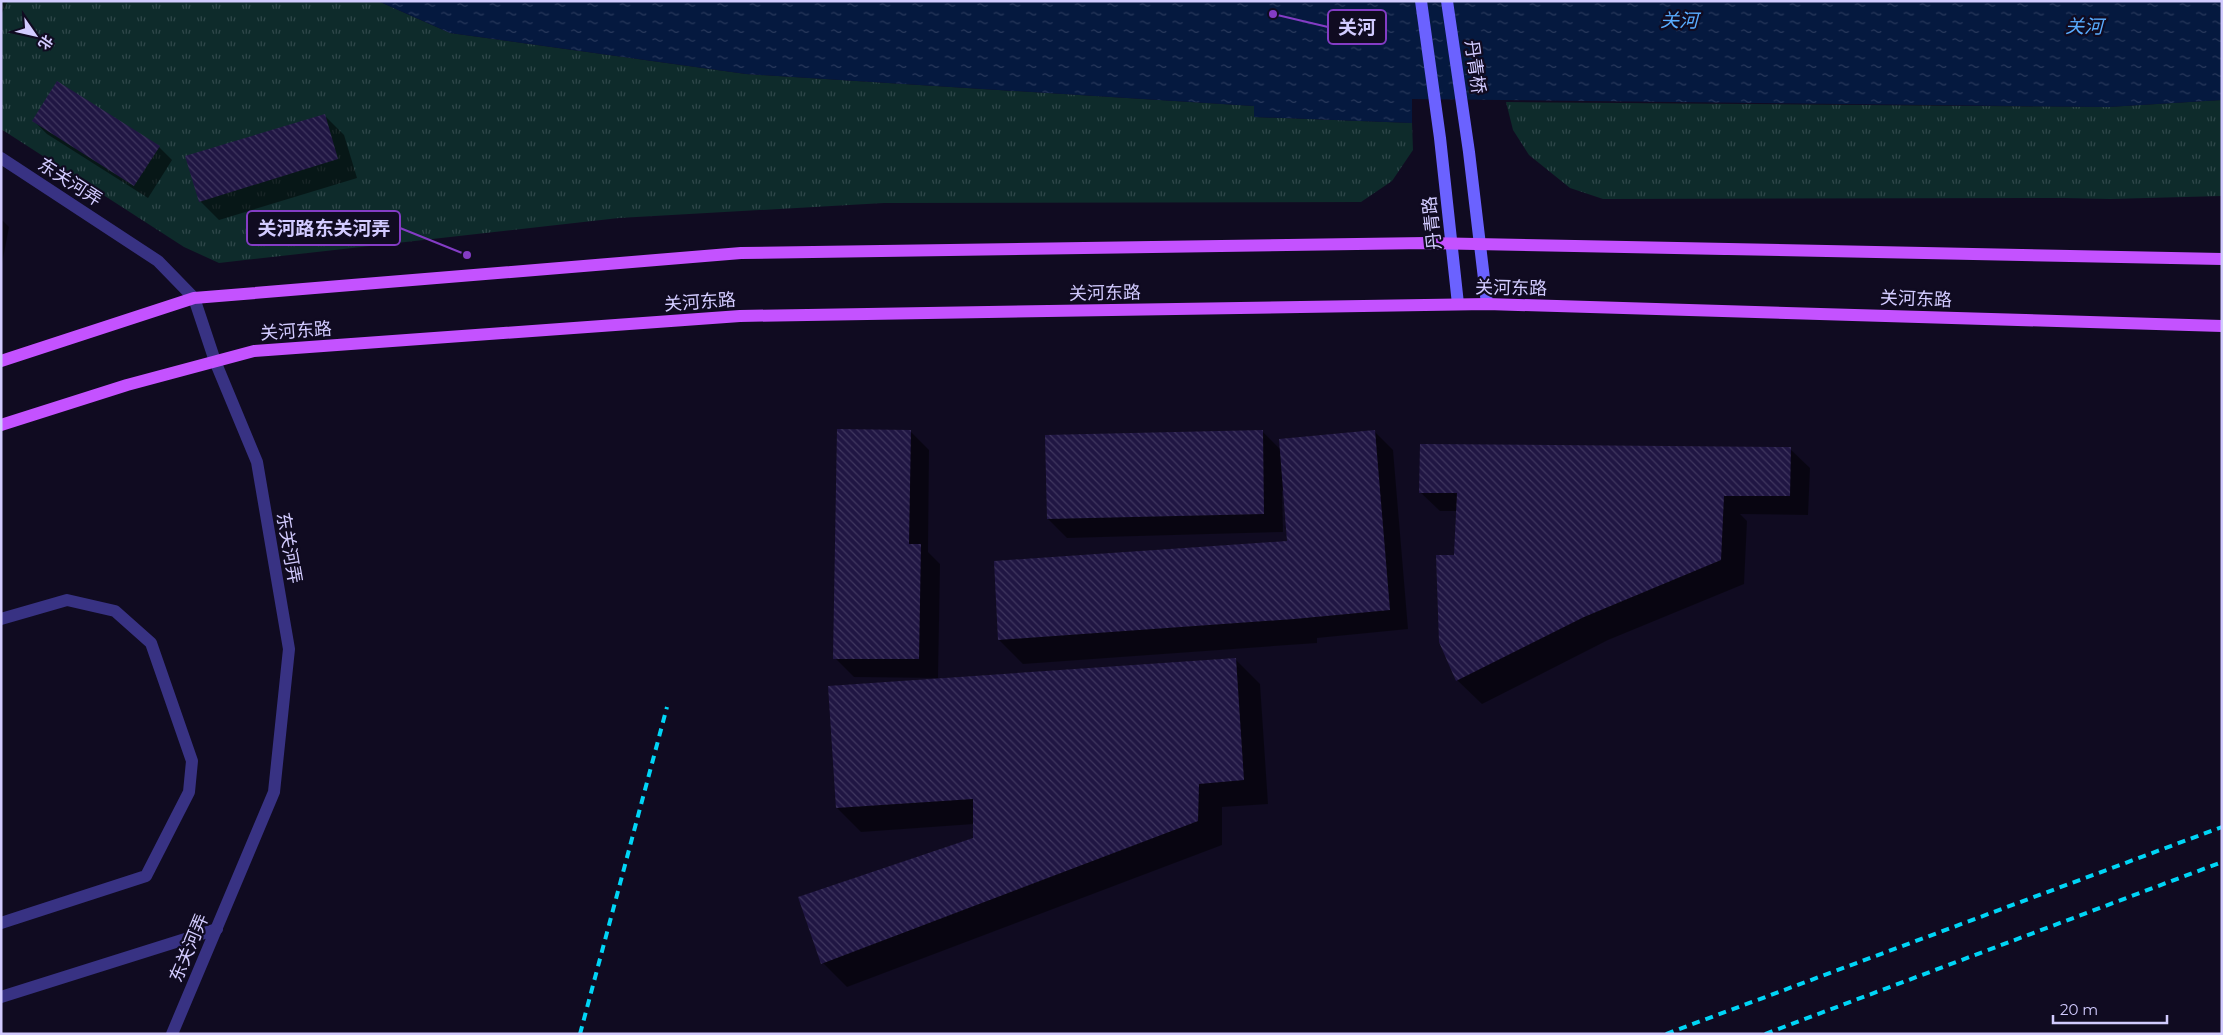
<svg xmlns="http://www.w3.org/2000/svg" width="2223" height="1035" font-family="Montserrat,'Noto Sans SC',sans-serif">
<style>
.park{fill:url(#park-tufts)}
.water{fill:url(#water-ripples)}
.shadow{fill:#0007}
.building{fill:url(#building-back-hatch)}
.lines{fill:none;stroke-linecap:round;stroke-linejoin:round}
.lane{stroke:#383283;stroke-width:12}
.street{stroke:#383283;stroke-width:12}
.secondary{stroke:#6b62ff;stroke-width:12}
.primary{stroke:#c452ff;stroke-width:12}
.rail{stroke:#00d5f6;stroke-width:4;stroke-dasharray:8 6;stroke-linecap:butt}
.labels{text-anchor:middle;stroke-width:4.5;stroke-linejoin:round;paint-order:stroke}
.street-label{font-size:18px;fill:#d2cbff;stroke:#100b21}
.water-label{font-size:19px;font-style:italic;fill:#59acff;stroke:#100b21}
.leader{fill:none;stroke:#843cc5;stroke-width:2}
.callout-dot{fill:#843cc5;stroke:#100b21;stroke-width:2}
.callout{fill:#100b21;stroke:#843cc5;stroke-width:2}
.callout-label{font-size:19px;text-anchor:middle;font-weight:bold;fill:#d2cbff}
</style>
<defs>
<pattern id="park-tufts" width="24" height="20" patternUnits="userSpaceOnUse" patternTransform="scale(1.25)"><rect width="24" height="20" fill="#0e2b2b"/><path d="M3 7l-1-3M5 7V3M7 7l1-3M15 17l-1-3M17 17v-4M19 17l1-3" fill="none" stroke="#30484b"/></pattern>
<pattern id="water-ripples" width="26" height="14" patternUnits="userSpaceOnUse" patternTransform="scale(1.25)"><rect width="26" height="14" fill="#05193f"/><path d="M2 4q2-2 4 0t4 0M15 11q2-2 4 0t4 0" fill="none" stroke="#29395c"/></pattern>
<pattern id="building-back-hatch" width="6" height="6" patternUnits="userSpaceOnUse" patternTransform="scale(1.25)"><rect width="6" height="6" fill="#201643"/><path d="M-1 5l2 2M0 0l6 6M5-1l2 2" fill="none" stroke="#40375f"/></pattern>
</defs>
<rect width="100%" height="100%" fill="#100b21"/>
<path class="park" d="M1,1h377l72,32 296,41 508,32v11l158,6 1,27 -21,31 -31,21 -477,1 -265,15 -400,45 -35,-16 -183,-118z
M2222,100v96l-112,3 -46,-1 -461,1 -33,-11 -41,-33 -16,-25 -7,-28 602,5z"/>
<path class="water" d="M378,1h1844v99l-114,7 -696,-8v24l-158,-6v-11l-508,-32 -296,-41z"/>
<path class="shadow" d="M1,1h7l-6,12h-1z
M325,116l19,19 13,43 -138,42 -19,-19z
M34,121l125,26 13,13 -24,38 -101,-64z
M1,219l8,8 -8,42z
M910,431l19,19 -1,102 12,12 -2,114 -84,-1 -19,-19z
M1262,431l19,19 93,-19 19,19 15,179 -91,9v5l-294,21 -24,-24 290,-96 -5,-54 -2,1 1,41 -216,6 -19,-19z
M1790,449l20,19 -2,47 -68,-1 7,7 -3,63 -136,56 -126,64 -25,-24 -2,-124 2,-45h-17l-20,-19z
M1236,660l24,24 8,120 -46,3v38l-375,142 -24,-24 151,-124v-15l-113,8 -24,-24 -7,-121z"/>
<path class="building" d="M57,81l103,65 -26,40 -102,-65z
M325,114l13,45 -139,43 -14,-46z
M837,429l74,1 -2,114h12l-2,115h-86z
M1263,430l1,84 -217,5 -2,-84z
M1375,430l15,180 -96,9 -296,21 -4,-79 293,-20 -8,-102z
M1420,444l371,3 -1,49h-66l-3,64 -137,57 -128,64 -17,-39 -3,-87h18l3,-62h-38z
M1236,658l8,122 -45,4 -1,37 -377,143 -23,-67 175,-59v-39l-137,9 -8,-122z"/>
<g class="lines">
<path class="lane" d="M1,619l66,-19 48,11 36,32 41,118 -3,31 -43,84 -145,47
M1,997l216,-68"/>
<path class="street" d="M1,158l157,103 36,37 21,63 42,101 32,187 -15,143 -102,242"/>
<path class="secondary" d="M1421,1l19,137 18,166
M1447,1l22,151 18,152"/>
<path class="primary" d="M1,361l193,-63 547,-45 685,-10 796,16
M1,425l126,-40 127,-34 486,-35 747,-12 735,22"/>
<path class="rail" d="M580,1034l87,-327
M1666,1034l556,-207
M1765,1034l457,-172"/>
</g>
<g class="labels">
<g class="street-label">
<text transform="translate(1475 67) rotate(82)" y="6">丹青桥</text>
<text transform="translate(70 182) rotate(33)" y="6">东关河弄</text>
<text transform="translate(1432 223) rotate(-96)" y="6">丹青路</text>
<text transform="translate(1511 288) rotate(1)" y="6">关河东路</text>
<text transform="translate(1105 293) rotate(-1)" y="6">关河东路</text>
<text transform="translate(1916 299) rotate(2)" y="6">关河东路</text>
<text transform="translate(700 302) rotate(-4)" y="6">关河东路</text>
<text transform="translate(296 331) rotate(-4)" y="6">关河东路</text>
<text transform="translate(289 548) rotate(80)" y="6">东关河弄</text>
<text transform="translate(189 948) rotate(-67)" y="6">东关河弄</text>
</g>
<g class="water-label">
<text transform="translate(1679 20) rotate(1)" y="7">关河</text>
<text transform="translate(2084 26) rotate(1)" y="7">关河</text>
</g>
</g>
<path class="leader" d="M1273 14L1328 27M467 255L400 228"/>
<g class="callout-dot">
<circle cx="1273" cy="14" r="5"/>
<circle cx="467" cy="255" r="5"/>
</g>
<g class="callout">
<rect x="1328" y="10" width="58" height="34" rx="5"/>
<rect x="247" y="211" width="153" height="34" rx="5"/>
</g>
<g class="callout-label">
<text x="1357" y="34">关河</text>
<text x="324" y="235">关河路东关河弄</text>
</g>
<rect width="2223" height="1035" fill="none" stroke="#d2cbff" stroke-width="5"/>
<g transform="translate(35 35) rotate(124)" stroke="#100b21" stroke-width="4" paint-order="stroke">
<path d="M0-4L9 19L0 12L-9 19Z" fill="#d2cbff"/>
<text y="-8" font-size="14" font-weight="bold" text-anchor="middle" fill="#d2cbff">北</text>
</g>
<path d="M2053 1015v8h114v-8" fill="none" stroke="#d2cbff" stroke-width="2.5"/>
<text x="2060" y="1015" font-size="15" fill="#d2cbff" stroke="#100b21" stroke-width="4" paint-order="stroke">20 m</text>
</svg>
